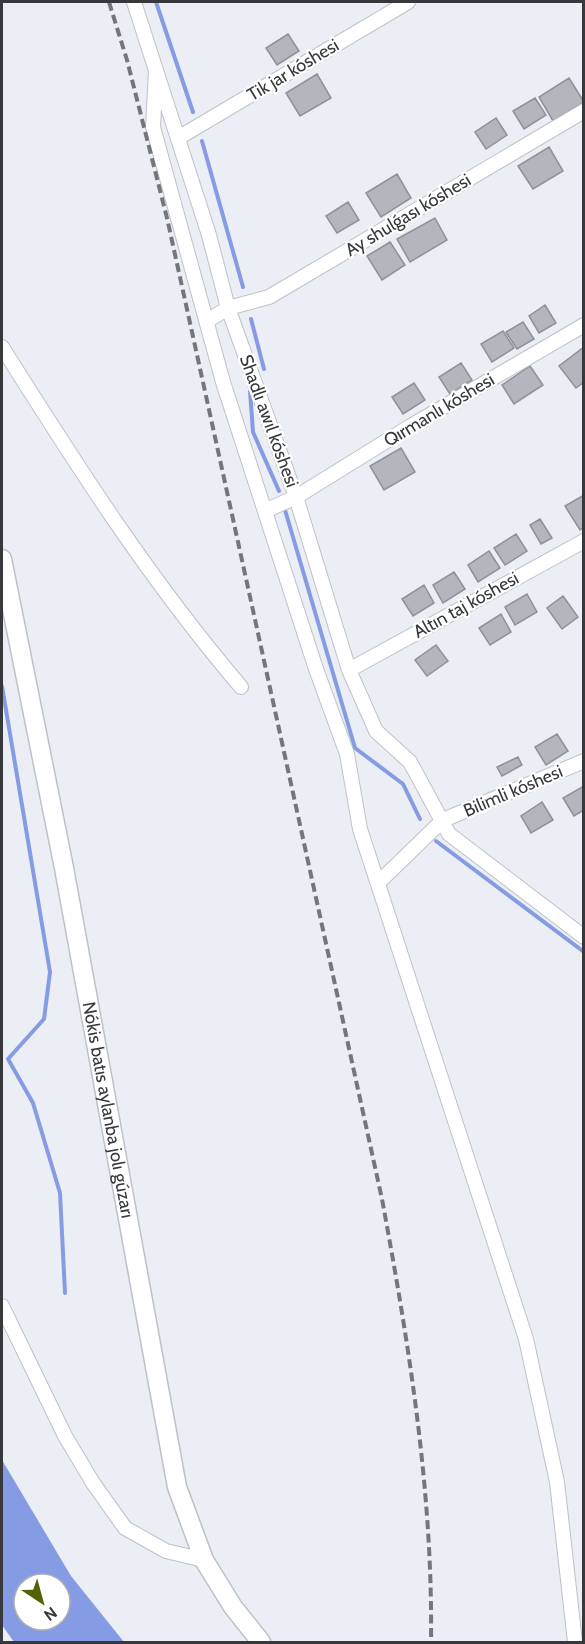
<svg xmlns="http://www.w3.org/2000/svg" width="585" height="1644" font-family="Cabin,sans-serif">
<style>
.water{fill:#859ce4;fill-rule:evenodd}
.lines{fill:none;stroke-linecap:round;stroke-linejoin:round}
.stream{stroke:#859ce4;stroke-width:4}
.building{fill:#b3b6bd;stroke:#8e9198;stroke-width:1.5}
.minor-casing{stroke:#bec1c8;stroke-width:16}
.major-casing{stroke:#bec1c8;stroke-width:21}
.minor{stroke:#fff;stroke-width:14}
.major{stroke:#fff;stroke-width:18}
.rail{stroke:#74767a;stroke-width:4;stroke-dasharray:9 4.5;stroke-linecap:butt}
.labels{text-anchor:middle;stroke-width:4.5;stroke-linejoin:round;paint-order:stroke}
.street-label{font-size:18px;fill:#37383b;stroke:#fff}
</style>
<rect width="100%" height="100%" fill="#ebeef5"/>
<path class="water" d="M2,1460l69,116 53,66h-110l-12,-17zM24,1584h36v36h-36z"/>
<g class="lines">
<path class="stream" d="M156,2l37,110
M202,141l41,146
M251,319l13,50
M250,391l3,41 26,59
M285,510l70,238 48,36 17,35
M2,686l48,286 -6,47 -36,40 25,44 27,90 5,100
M436,841l148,111"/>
</g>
<path class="building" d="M288,34l11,17 -22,14 -11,-17z
M317,74l14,24 -31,18 -14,-23z
M569,78l15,24 -31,19 -14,-24z
M535,98l11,17 -22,14 -11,-18z
M496,118l11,17 -21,14 -11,-17z
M549,147l14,24 -30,18 -15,-23z
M397,174l14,24 -30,19 -15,-24z
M348,202l11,18 -22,13 -11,-17z
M435,218l12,22 -37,22 -13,-23z
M390,242l15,23 -23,15 -15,-24z
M545,305l11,18 -17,10 -10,-17z
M523,322l11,17 -17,10 -11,-17z
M503,331l11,17 -22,14 -11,-18z
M584,347v35l-8,6 -17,-22z
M461,363l11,17 -22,14 -11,-17z
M530,366l13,19 -29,19 -12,-19z
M414,383l11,17 -22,14 -11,-17z
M401,448l14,24 -31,18 -14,-24z
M584,495v32l-4,3 -15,-24z
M540,519l12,19 -11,6 -11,-19z
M516,534l11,17 -22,14 -11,-17z
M489,551l11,17 -22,14 -10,-17z
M454,572l11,17 -22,14 -10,-18z
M424,585l10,18 -21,13 -11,-17z
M527,594l10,18 -22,13 -10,-18z
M563,596l15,21 -16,12 -15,-21z
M501,614l10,18 -21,13 -11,-17z
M436,645l12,16 -21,15 -12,-16z
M557,734l11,17 -22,14 -11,-18z
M518,757l4,8 -20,11 -5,-9z
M584,786v24l-10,6 -11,-18z
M542,802l11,18 -22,13 -10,-17z"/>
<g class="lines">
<g class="minor-casing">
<path id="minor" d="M134,2l75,233 19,73 68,189 53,173 27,61 34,31 39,72 135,103
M156,71l-3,56 70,255 93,287 31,85 13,75 166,510 31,143 18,160
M178,138l230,-136
M207,321l21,-13 41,-11 315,-186
M2,347c75,119 147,232 239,340
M265,511l31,-14 113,-70 175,-102
M349,670l235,-129
M378,883l65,-63 141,-59
M2,1306l63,130 28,47 32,45 41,23 38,9"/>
</g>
<g class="major-casing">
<g id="major">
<path id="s1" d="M2,559l62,309 113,619 27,73 29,47 28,35"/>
</g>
</g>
<use href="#minor" class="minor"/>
<use href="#major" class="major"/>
<path class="rail" d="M109,2l18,58 40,158 215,981c27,146 51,294 49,443"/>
</g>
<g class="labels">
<g class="street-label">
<text transform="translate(293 70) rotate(-31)" y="6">Tik jar kóshesi</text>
<text transform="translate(408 215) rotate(-31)" y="6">Ay shulǵası kóshesi</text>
<text transform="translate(439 410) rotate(-31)" y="6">Qırmanlı kóshesi</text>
<text transform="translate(269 421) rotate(70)" y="6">Shadlı awıl kóshesi</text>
<text transform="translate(466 605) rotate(-29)" y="6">Altın taj kóshesi</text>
<text transform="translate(513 791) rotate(-23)" y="6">Bilimli kóshesi</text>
<text dy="6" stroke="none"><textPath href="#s1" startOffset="561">Nókis batıs aylanba jolı gúzarı</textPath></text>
</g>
</g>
<rect width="585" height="1644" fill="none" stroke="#37383b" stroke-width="6"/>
<g transform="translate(42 1602) rotate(144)"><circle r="28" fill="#ffffff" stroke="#afafb1" stroke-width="1.5"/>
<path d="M0-4.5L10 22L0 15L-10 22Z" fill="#526207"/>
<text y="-9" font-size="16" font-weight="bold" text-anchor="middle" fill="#37383b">N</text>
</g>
</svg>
